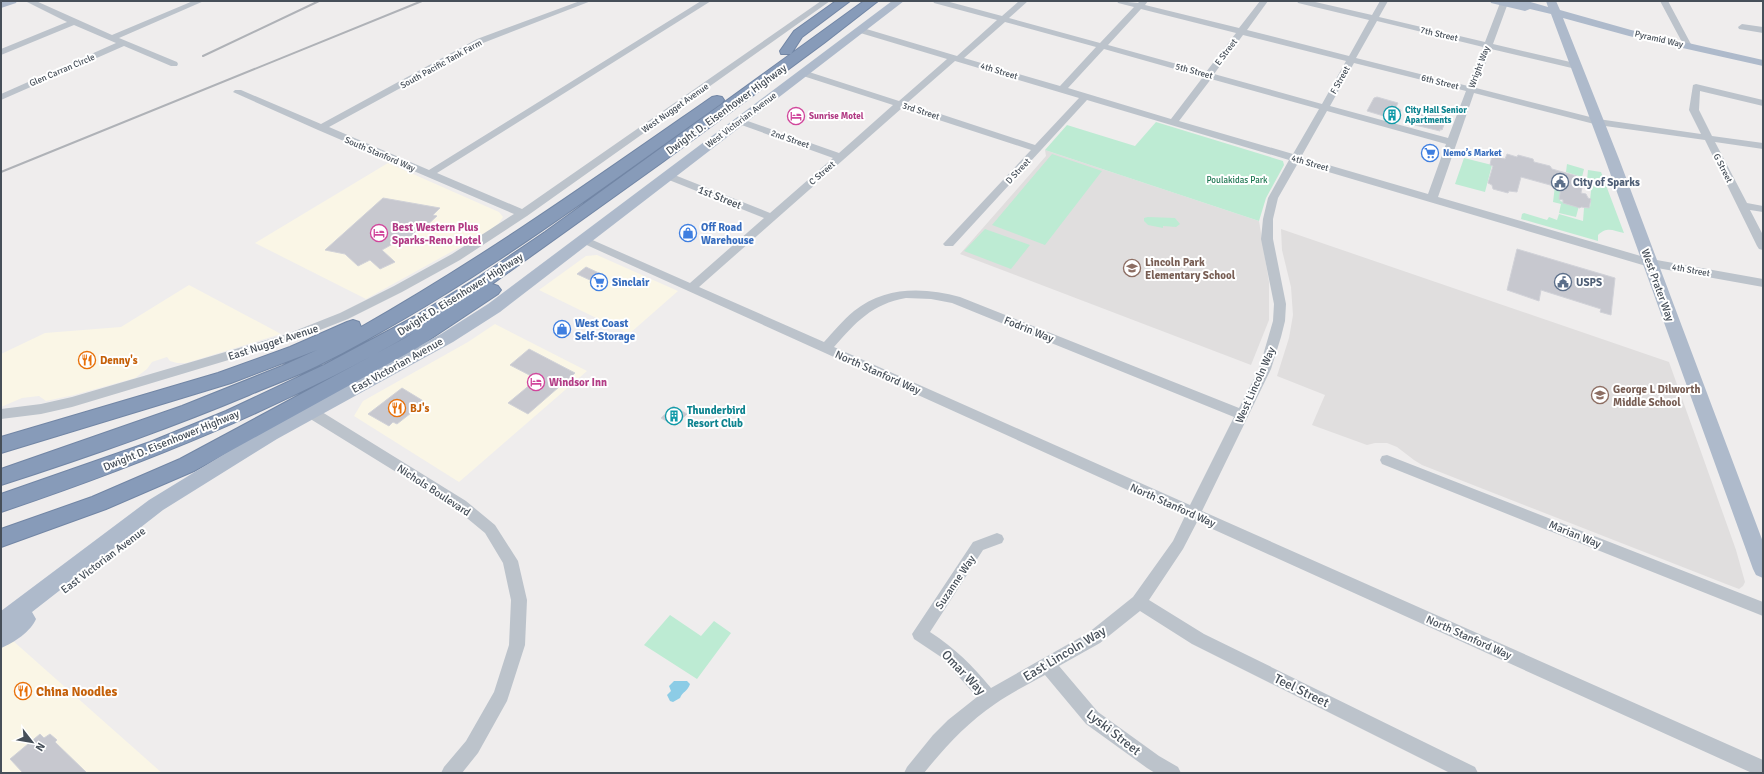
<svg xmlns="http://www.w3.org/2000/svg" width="1764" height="774" font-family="Signika,sans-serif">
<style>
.commercial{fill:#faf6e6}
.education{fill:#e0dede}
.green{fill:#bdebd3}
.water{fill:#8ccce6}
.building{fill:#c7c8cf;stroke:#d1d2d8}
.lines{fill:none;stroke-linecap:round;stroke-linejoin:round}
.highway-casing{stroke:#7286a5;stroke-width:2}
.minor{fill:#bcc3cb;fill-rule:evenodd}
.major{fill:#aebacb;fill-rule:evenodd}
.highway{fill:#879bb9;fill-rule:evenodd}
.rail{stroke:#afb2b7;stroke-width:2}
.labels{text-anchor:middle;stroke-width:4;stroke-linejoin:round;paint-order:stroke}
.far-street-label{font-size:9px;fill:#464f59;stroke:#fff}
.far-culture-label{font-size:9px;font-weight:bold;fill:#0d838f;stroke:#fff;text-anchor:start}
.far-hotel-label{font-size:9px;font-weight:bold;fill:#b23c85;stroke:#fff;text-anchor:start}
.far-shop-label{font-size:9px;font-weight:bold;fill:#366cbe;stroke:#fff;text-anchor:start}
.far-park-label{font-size:9px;fill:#1c7650;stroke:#fff}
.street-label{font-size:11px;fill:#464f59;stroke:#fff}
.service-label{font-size:11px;font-weight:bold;fill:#4e5e75;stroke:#fff;text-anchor:start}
.hotel-label{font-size:11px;font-weight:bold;fill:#b23c85;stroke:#fff;text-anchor:start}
.shop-label{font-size:11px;font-weight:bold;fill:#366cbe;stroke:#fff;text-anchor:start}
.education-label{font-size:11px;font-weight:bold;fill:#785e54;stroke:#fff;text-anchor:start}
.food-label{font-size:11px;font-weight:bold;fill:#c56008;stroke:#fff;text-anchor:start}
.culture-label{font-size:11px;font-weight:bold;fill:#0d838f;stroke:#fff;text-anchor:start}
.near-street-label{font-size:13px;fill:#464f59;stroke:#fff}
.near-food-label{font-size:13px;font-weight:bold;fill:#c56008;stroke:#fff;text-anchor:start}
</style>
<rect width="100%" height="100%" fill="#efeded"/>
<path class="commercial" d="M388,163l111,49 4,5 -4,6 -10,8 -123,68 -111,-56z
M597,255l81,36 -49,43 -90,-44 47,-34z
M189,285l92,49 -95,29h-9l-7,-2 -3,-4 -15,5 -5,7 -12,9 -61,17 -28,6 -7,-5 -17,2 -21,9v-53l44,-21 76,-6z
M495,324l92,47 -128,111 -105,-66 9,-15 105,-59z
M12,640l150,133h-161v-124z"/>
<path class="education" d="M1045,150l214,71 10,61v38l-18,45 -291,-111 86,-98z
M1281,229l388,133 67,188 9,32 -2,4 -4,3 -13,-5 -304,-119 -8,-5 -17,-13 -10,-4h-12l-8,2 -55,-20 13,-30 -48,-19 12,-38 4,-23 -2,-28 -9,-37z"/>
<path class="green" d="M1156,122l127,39 1,4 -18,33 -7,23 -214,-71 22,-25 68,21z
M1052,154l50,17 -57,74 -53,-20z
M1464,158l28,7 -7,27 -30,-8z
M1567,164l17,5 -2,8 -16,-5z
M1588,170l13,2 23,61c-11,-2 -16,-7 -26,2v6l-77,-22 1,-5 2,-1 23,7 2,-3 8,3 2,-6 24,7 1,-13 6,-1 1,-7h-1l1,-9 -2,-2 1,-7 -3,-2z
M1555,186l12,4 -7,11 19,5 -3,11 -17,-4 2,-9 -8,-2z
M1148,217l27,1 5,6 -4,3 -13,-1v2l-15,-3 -4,-4v-3z
M985,229l45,16 -19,24 -47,-18z
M670,615l31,21 13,-15 17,12 -34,46 -53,-34z"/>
<path class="water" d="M674,681h13l3,3c-2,7 -8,8 -10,14l-7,4 -3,-1 -3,-6 4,-4 -2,-5z"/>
<path class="building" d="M1377,97l21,6 -3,6 6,1 -4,10 -30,-9 7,-13z
M1424,111l23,6 -5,13 -2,-1v2l-25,-6 6,-13z
M1507,154l10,3 1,-2 15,4 1,3 16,4 2,3 25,7 2,4 4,1 -2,12 5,1 2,4 3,1 -2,9 -8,-1 -1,1 -17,-5v-3l-4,-1 2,-11 -40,-11 -4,15 -8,-1 -1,2 -15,-4 -1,-4 -4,-2 5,-17 -3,-1 2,-10 13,4z
M383,198l57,10 -7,7 4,1 -12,11 -4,-1 -13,13 -5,-1 -21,12 13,12 -15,7 -10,-9 -12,6 -13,-12 -20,-4z
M1517,249l98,29 -4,37 -11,-3 1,-3 -60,-19 -2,11 -32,-11z
M586,267l15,7 -9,7 -15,-7z
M529,349l46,24 -47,41 -20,-11 29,-24 -27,-14z
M402,388l23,14 -28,22 -4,-2 -4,4 -21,-12z
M673,406l14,8 -12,12 -14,-8z
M40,734l4,4 6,-4 7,6 -2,2 32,31h-64l-13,-14z"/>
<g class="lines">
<g class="highway-casing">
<path id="highway" d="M836,1h14l-48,36 -11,17h-10l-1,-3 14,-20z
M864,1h14l-54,42 -160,118 -172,123 6,2 3,4 -3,4 -81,54 -223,123 -88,38 -105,38v-18l91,-32 88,-38 225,-121 8,-5c-131,75 -270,131 -412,179v-18l149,-52 76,-31 98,-46 90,-48 65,-40 66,-45z
M717,96l5,1 2,3 -2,3c-131,93 -260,191 -405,263 -22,11 -45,19 -68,29 -81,34 -164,63 -248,90v-16l181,-63 100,-40 35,-16 -86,33 -230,70v-16l217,-64 72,-26 57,-25 6,-2 6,2 2,5c122,-69 236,-150 351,-230z"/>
</g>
<path class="minor" d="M25,1h11l76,34 81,-34h11l-85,37 58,24 1,2 -1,2h-6l-47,-20 -123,54v-6l115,-51 -42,-18 -73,30v-6l66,-27z
M580,1h11l-108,42 -154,84 100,43 272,-169h10l-274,172 85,36 299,-208h9l-303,215 -67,44 -58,32 -54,27 -53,21 -223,67 -31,7 -40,5v-10l40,-5 31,-7 215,-63 53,-21 54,-27 58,-32 62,-40 -196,-84 -85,-38 2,-2h6l80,34 156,-85z
M933,1h13l56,15 17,-15h9l-19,17 91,25 34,-36 -16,-4 -1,-2 21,2 2,-2h8l-3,4 94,23 21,-27h8l-21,29 102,26 20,-36 -71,-17 -1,-2h14l61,14 8,-14h8l-9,16 106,25 15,-39 1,-2h5l2,2 -15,41 86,20 1,2 -4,3 -85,-20 -15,39 122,31 103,15 -12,-24 4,-25 3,-1 67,16v6l-63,-15 -1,19 13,26 51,7v6l-48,-7 32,61 16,3v6l-13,-2 13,25v15l-4,-1 -2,-3 -52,-106 -107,-15 -124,-32 -36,104 213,62 112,20v8l-117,-21 -348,-103 -20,35 -5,21v20l13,65 -1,17 -4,16 -10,32 -69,142 561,249v13h-11l-555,-251 -14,27 -34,51 55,34 271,133 3,6h-28l-258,-129 -52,-33 -40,32 -41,23 39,46 61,44 19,11 3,6h-26l-8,-5 -61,-44 -41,-49c-16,9 -35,18 -50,29 -28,19 -50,43 -71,69h-20l3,-6 26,-32 15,-15 29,-23 -36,-40 -27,-18 -2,-5 61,-92 24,-9 5,2 2,4 -2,4 -19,7 -53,82c26,17 42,33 61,56l97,-55 45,-36 40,-56 12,-25 -605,-274 -2,-2 2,-2h8l102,45 74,-65 -100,-40 -1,-2 1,-2h8l98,39 63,-55 -97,-35 -2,-2 2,-2h6l97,34 54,-48 -93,-30 -2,-2 5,-3 3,1 93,30 48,-42 -90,-27 -1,-2 1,-2h6l94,28 40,-36 -63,-17zM1141,9l95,24 -30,39 -98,-27zM1377,21l106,26 -15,39 -112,-28zM1005,22l91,25 -36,39 -96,-28zM1243,35l103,26 -24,43 -108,-30zM1104,49l99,28 -32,42 -103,-31zM955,61l124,37 -44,47 -128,-42zM1354,63l112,28 -18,47 -118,-32zM1211,79l108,30 -26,45 -114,-33zM1087,100l202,60 -21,38 -5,21 -2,20 13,65 -1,17 -14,48 -20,39 -279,-111c-36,-10 -75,-11 -106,14 -11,9 -21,21 -30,31l-125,-55 203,-179 129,42 -88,94 2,2h8zM1327,111l119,33 -18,50 -127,-37zM906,298l25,1 21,4 282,114 -44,88 -356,-158c22,-25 38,-43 72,-49z
M1660,1h8l24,45 -1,2 -3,1 -4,-3z
M1742,24l21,3v6l-24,-4 -1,-2z
M313,406l5,1 4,5 144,89 29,24 23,36 9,39 -2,45 -18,56 -29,52 -16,20h-21l3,-6 22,-26 28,-49 15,-47 2,-45 -8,-37 -18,-30 -29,-24 -144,-89 -6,-9 2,-4z
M1387,455l376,147v14l-381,-152 -2,-4 2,-4z"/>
<path class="major" d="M1,1h16l-1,2 -15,5z
M892,1h12l-404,311 -47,30 -176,97 -114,71 -131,102 4,7c-5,12 -22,24 -35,29v-37l148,-111 116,-71 176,-95 47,-30z
M1490,1h37l21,6 -2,-6h10l4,9 71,20 132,30v6l-134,-30 -66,-18 56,141 144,383v36l-7,-3 -3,-6 -148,-410 -54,-145 -21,-5 -5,2 -34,-8z"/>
<use href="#highway" class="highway"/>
<path class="rail" d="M203,56l116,-55
M1,172l421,-171"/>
</g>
<defs>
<g id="building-ring" transform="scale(0.9)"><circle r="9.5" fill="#fff" stroke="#0f9aa8" stroke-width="1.5"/><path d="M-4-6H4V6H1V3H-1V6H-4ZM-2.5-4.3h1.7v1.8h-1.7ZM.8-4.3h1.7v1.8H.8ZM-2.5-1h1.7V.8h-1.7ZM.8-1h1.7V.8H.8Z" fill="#0f9aa8"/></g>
<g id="hotel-ring" transform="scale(0.9)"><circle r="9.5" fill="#fff" stroke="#d1479c" stroke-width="1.5"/><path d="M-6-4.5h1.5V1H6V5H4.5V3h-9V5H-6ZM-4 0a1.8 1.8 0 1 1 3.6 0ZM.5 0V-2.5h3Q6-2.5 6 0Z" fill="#d1479c"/></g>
<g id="supermarket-ring" transform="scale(0.9)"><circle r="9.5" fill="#fff" stroke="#3f7fe0" stroke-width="1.5"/><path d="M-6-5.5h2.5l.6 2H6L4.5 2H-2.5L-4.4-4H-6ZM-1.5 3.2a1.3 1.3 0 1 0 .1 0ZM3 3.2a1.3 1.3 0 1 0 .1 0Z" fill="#3f7fe0"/></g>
<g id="civic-ring" transform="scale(0.9)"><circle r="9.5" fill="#fff" stroke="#5c6f8a" stroke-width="1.5"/><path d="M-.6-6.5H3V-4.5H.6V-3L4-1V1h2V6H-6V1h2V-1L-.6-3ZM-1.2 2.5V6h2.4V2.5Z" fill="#5c6f8a"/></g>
<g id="shop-ring" transform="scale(0.9)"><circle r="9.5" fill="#fff" stroke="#3f7fe0" stroke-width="1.5"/><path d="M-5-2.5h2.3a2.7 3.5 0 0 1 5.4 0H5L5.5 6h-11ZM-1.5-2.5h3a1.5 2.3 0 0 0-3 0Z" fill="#3f7fe0"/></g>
<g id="school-ring" transform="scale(0.9)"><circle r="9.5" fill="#fff" stroke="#8d6e63" stroke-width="1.5"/><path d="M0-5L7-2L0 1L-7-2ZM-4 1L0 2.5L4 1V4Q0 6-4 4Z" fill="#8d6e63"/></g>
<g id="restaurant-ring" transform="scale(0.9)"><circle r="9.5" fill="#fff" stroke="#e8710a" stroke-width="1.5"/><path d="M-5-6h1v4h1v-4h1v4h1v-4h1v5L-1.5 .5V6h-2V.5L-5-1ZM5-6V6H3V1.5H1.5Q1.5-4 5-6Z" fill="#e8710a"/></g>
</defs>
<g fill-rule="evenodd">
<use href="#building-ring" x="1392" y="115"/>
<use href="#hotel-ring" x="796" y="116"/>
<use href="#supermarket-ring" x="1430" y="153"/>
<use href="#civic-ring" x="1560" y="182"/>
<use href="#hotel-ring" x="379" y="233"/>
<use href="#shop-ring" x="688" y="233"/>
<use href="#school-ring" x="1132" y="268"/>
<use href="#supermarket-ring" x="599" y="282"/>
<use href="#civic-ring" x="1563" y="282"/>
<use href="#shop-ring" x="562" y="329"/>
<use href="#restaurant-ring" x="87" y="360"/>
<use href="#hotel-ring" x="536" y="382"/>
<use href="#school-ring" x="1600" y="395"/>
<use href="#restaurant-ring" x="397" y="408"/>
<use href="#building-ring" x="674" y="416"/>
<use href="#restaurant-ring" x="23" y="691"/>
</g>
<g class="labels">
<g class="far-street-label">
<text transform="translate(1439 34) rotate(13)" y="3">7th Street</text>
<text transform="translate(1659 39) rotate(13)" y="3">Pyramid Way</text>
<text transform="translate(1226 52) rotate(-53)" y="3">E Street</text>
<text transform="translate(441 64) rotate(-29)" y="3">South Pacific Tank Farm</text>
<text transform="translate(1479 67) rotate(-69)" y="3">Wright Way</text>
<text transform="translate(62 70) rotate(-23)" y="3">Glen Carran Circle</text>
<text transform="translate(999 71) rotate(17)" y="3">4th Street</text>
<text transform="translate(1194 71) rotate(15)" y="3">5th Street</text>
<text transform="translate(1340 80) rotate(-61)" y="3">F Street</text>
<text transform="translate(1440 82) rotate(14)" y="3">6th Street</text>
<text transform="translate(675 108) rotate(-35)" y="3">West Nugget Avenue</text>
<text transform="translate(921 111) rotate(18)" y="3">3rd Street</text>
<text transform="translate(741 120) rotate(-37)" y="3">West Victorian Avenue</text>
<text transform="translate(790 139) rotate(19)" y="3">2nd Street</text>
<text transform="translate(380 154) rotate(23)" y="3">South Stanford Way</text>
<text transform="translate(1310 163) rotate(16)" y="3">4th Street</text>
<text transform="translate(1723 168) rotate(63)" y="3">G Street</text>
<text transform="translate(1018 171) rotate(-47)" y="3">D Street</text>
<text transform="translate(822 173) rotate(-41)" y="3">C Street</text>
<text transform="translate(1691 270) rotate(10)" y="3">4th Street</text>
</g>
<g class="far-culture-label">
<text x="1405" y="113">City Hall Senior<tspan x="1405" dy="10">Apartments</tspan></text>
</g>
<g class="far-hotel-label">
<text x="809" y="119">Sunrise Motel</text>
</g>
<g class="far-shop-label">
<text x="1443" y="156">Nemo’s Market</text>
</g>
<g class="far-park-label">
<text x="1237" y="183">Poulakidas Park</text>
</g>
<g class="street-label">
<text transform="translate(726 109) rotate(-36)" y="4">Dwight D. Eisenhower Highway</text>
<text transform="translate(720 197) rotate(22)" y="4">1st Street</text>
<text transform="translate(1658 285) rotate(70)" y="4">West Prater Way</text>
<text transform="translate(460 294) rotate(-32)" y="4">Dwight D. Eisenhower Highway</text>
<text transform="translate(1029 329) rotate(22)" y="4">Fodrin Way</text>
<text transform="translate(273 342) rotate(-18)" y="4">East Nugget Avenue</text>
<text transform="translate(397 365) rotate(-29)" y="4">East Victorian Avenue</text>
<text transform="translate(878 372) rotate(24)" y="4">North Stanford Way</text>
<text transform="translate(1255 385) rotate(-66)" y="4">West Lincoln Way</text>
<text transform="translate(171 440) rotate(-22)" y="4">Dwight D. Eisenhower Highway</text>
<text transform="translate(434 490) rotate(33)" y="4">Nichols Boulevard</text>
<text transform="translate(1173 505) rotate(24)" y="4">North Stanford Way</text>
<text transform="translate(1575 534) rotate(22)" y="4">Marian Way</text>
<text transform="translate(103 560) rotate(-37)" y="4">East Victorian Avenue</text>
<text transform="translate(955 582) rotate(-56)" y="4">Suzanne Way</text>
<text transform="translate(1469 637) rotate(24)" y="4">North Stanford Way</text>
</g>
<g class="service-label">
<text x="1573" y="186">City of Sparks</text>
<text x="1576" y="286">USPS</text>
</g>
<g class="hotel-label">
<text x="392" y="231">Best Western Plus<tspan x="392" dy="13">Sparks-Reno Hotel</tspan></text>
<text x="549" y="386">Windsor Inn</text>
</g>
<g class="shop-label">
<text x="701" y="231">Off Road<tspan x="701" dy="13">Warehouse</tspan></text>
<text x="612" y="286">Sinclair</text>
<text x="575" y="327">West Coast<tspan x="575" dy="13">Self-Storage</tspan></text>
</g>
<g class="education-label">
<text x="1145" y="266">Lincoln Park<tspan x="1145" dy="13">Elementary School</tspan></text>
<text x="1613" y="393">George L Dilworth<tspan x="1613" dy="13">Middle School</tspan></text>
</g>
<g class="food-label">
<text x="100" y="364">Denny's</text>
<text x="410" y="412">BJ's</text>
</g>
<g class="culture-label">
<text x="687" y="414">Thunderbird<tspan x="687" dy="13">Resort Club</tspan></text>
</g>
<g class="near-street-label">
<text transform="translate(1064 653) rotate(-31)" y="5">East Lincoln Way</text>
<text transform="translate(964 672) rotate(46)" y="5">Omar Way</text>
<text transform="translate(1302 690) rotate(26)" y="5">Teel Street</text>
<text transform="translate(1114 732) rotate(38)" y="5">Lyski Street</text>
</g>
<g class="near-food-label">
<text x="36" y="696">China Noodles</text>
</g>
</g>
<rect width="1764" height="774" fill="none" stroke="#464f59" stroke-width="4"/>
<g transform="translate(32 742) rotate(121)" stroke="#ffffff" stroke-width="3" paint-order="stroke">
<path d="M0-3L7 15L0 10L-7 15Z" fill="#464f59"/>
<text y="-6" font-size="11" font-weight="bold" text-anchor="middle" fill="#464f59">N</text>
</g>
</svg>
